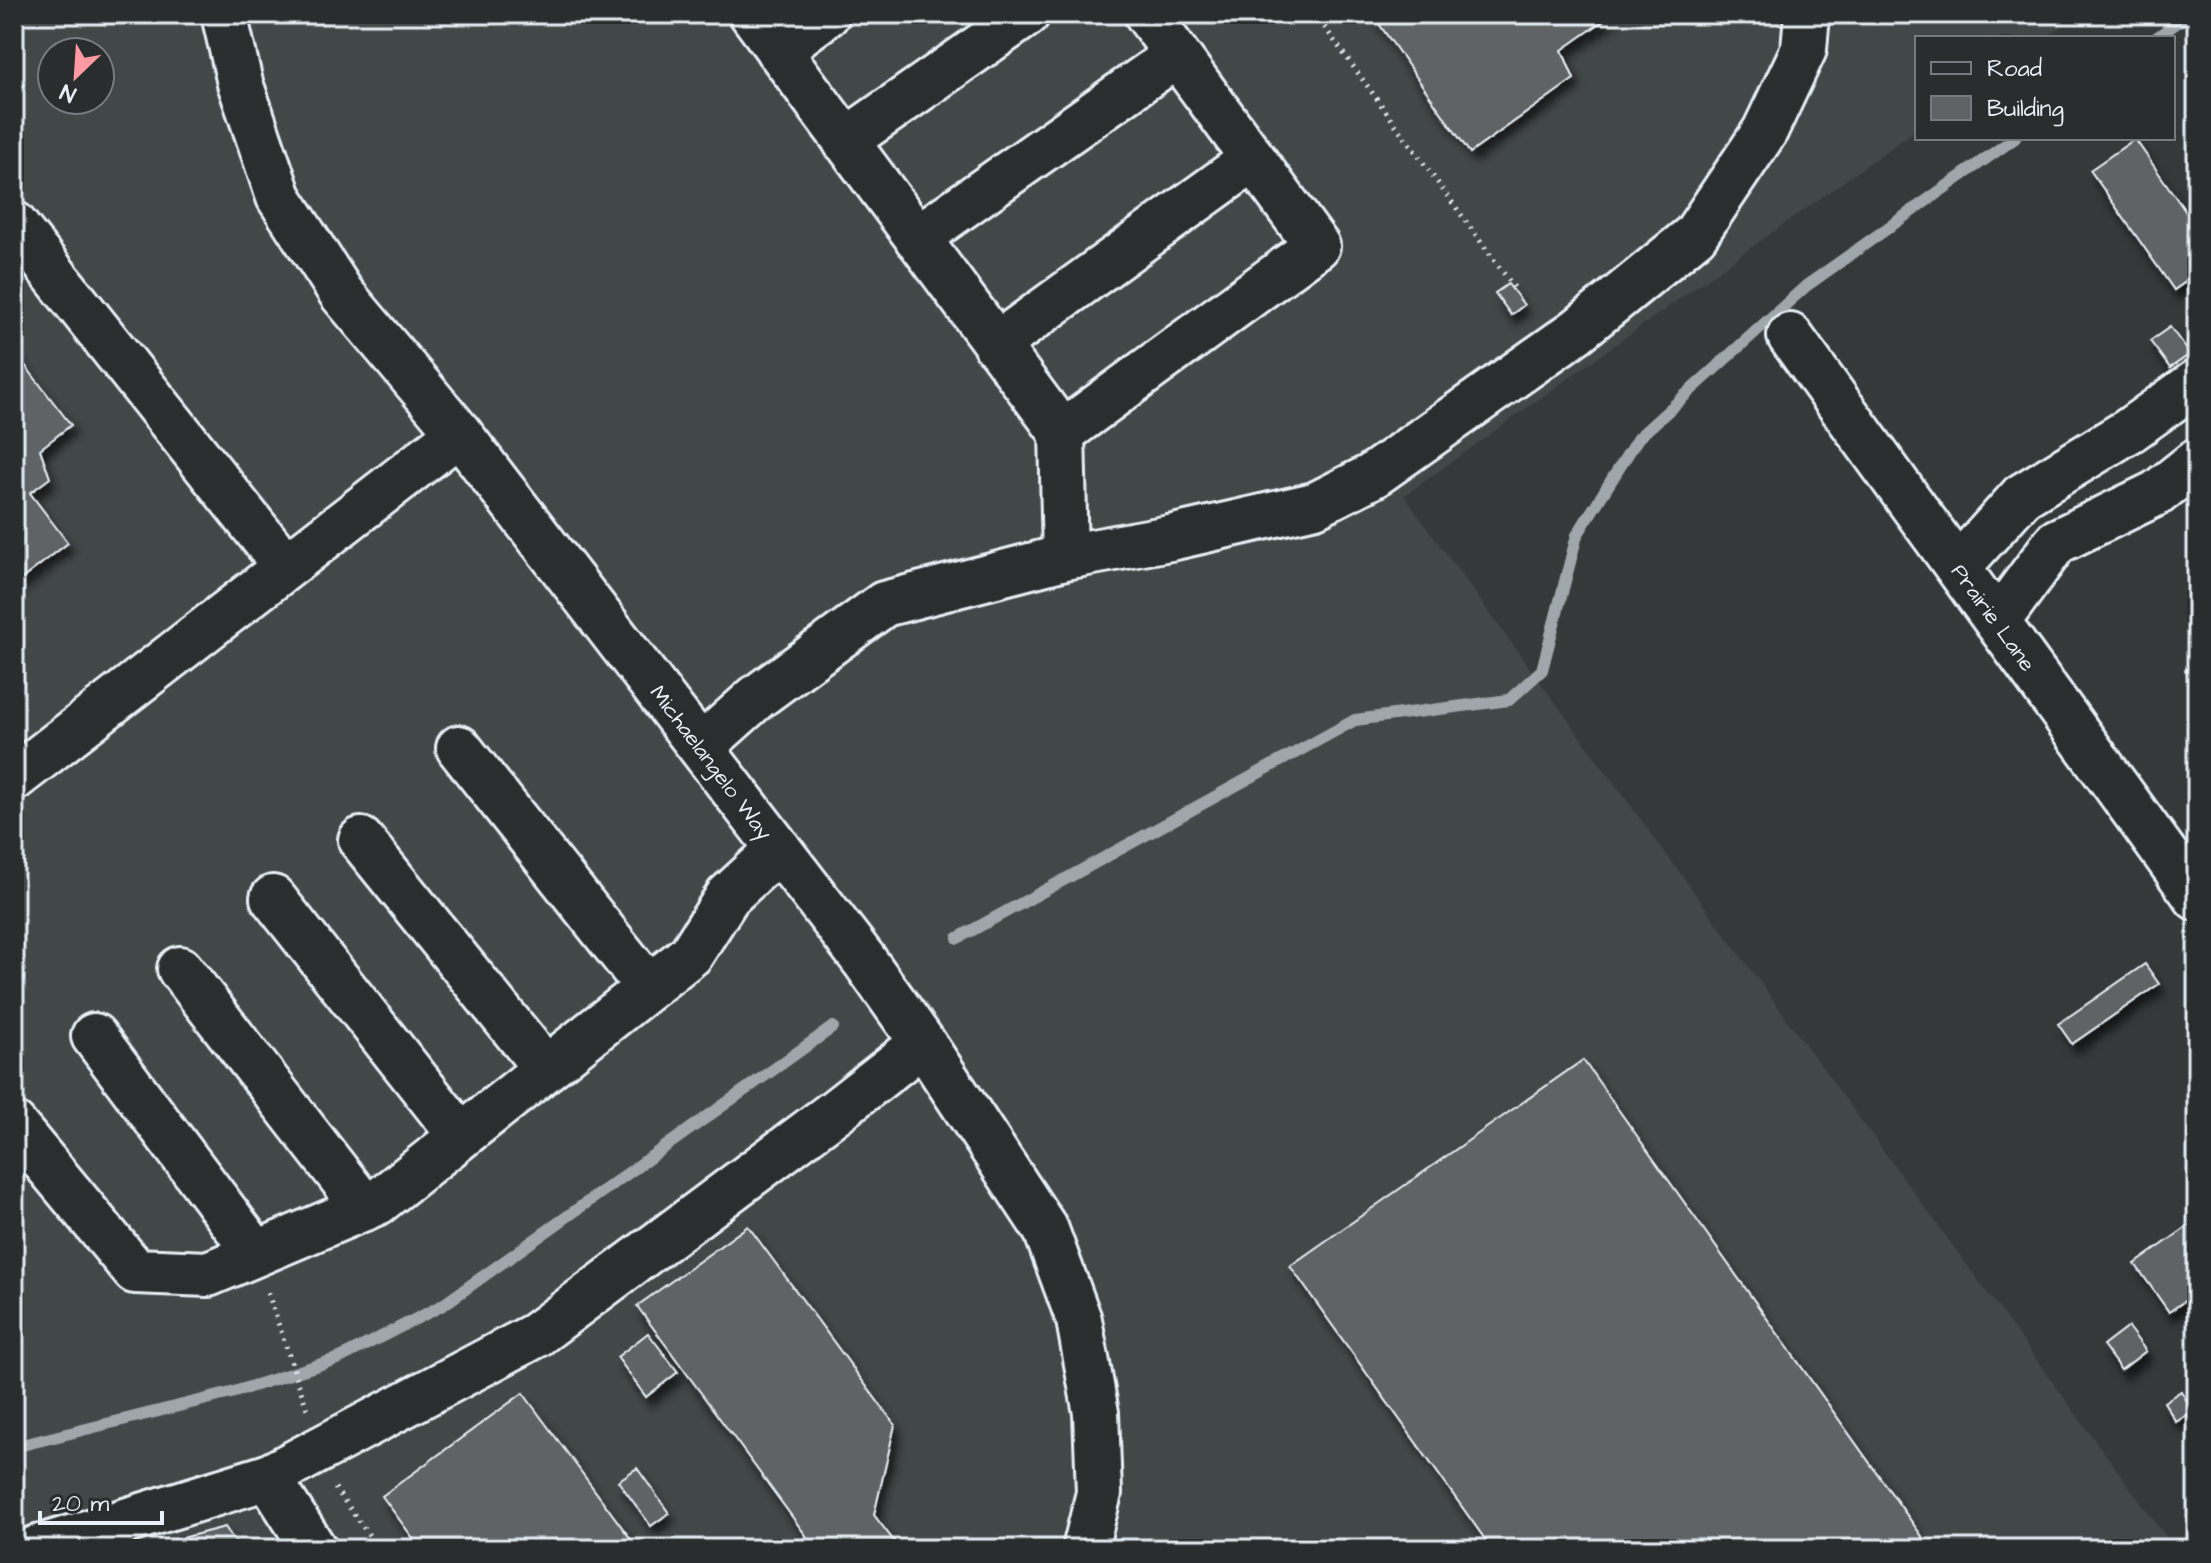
<svg xmlns="http://www.w3.org/2000/svg" width="2211" height="1563" font-family="'Architects Daughter',sans-serif">
<style>
.built{fill:#424647;fill-rule:evenodd}
.lines{fill:none;stroke-linecap:round;stroke-linejoin:round}
.stream{stroke:#a0a7ac;stroke-width:12}
.building{fill:#5f6365;stroke:#e8f1f8;stroke-width:2;filter:url(#shadow)}
.minor-casing{stroke:#e8f1f8;stroke-width:50}
.path{stroke:#e8f1f8;stroke-width:5;stroke-dasharray:2 6;stroke-linecap:butt}
.minor{stroke:#2a2d2e;stroke-width:44}
.labels{text-anchor:middle;stroke-width:6;stroke-linejoin:round;paint-order:stroke}
.street-label{font-size:22px;fill:#e8f1f8;stroke:#2a2d2e}
</style>
<defs>
<filter id="shadow"><feDropShadow dx="5" dy="9" stdDeviation="4" flood-color="#0009"/></filter>
</defs>
<rect width="100%" height="100%" fill="#35393a"/>
<filter id="ink" filterUnits="userSpaceOnUse"><feTurbulence type="fractalNoise" baseFrequency=".0125" numOctaves="2"/><feDisplacementMap in="SourceGraphic" scale="16" xChannelSelector="R" yChannelSelector="G"/><feConvolveMatrix kernelMatrix="1 2 1 2 8 2 1 2 1" color-interpolation-filters="sRGB"/></filter>
<g filter="url(#ink)">
<path class="built" d="M14,14h2065l-34,24h-128v91l-513,367 771,1053h-2161zM52,52h48v48h-48z"/>
<g class="lines">
<path class="stream" d="M2156,38l33,-24
M958,938l397,-218 154,-20 33,-30 35,-135 61,-97 168,-152 209,-148
M14,1447l217,-54 109,-35 103,-53 390,-278"/>
</g>
<path class="building" d="M1372,14h241l-51,36 12,29 -104,74z
M2135,139l62,89v46l-23,16 -84,-120z
M1508,284l16,21 -13,10 -16,-22z
M2170,327l20,27 -20,14 -20,-27z
M14,351l57,74 -31,24 10,29 -20,15 38,50 -54,42z
M2196,659l1,19 -2,2 -10,-10z
M2145,964l14,20 -87,60 -14,-20z
M1583,1060l348,489h-439l-202,-283z
M2197,1220v72l-28,20 -34,-48z
M748,1226l147,199 -21,90 26,34h-110l17,-12 -170,-231z
M2128,1327l18,24 -25,19 -18,-24z
M648,1333l30,39 -32,25 -29,-40z
M2181,1391l12,20 -17,11 -12,-20z
M523,1393l115,156h-217l-39,-53z
M637,1468l32,45 -18,13 -33,-45z
M225,1527l15,22h-75l-2,-6z"/>
<g class="lines">
<g class="minor-casing">
<path id="minor" d="M224,14l16,69 39,114 63,97 117,139 405,527 59,83 123,187 33,90 17,93 3,80 -14,56
M778,50l49,-36
M845,141l182,-127
M14,224l272,343
M917,238l260,-183
M1790,336l407,562
M996,345l257,-186
M1062,433l255,-187 -170,-232
M1065,557l105,-19 145,-33 57,-29 205,-145 118,-96 70,-104 39,-82 3,-35
M1958,567l64,-71 108,-66 67,-48
M1997,622l59,-80 101,-49 40,-32
M701,747l56,-50 127,-93 181,-47 -3,-124 -310,-419
M459,748l189,239
M14,778l445,-345
M361,840l185,229
M273,898l188,238
M180,969l185,239
M94,1036l162,217
M14,1125l121,146 73,3 170,-72 313,-248 37,-58 51,-47
M268,1477l46,72
M35,1549l233,-72 268,-142 300,-224 87,-68"/>
</g>
<path class="path" d="M1315,14l201,276
M268,1293l39,116
M335,1488l44,61"/>
<use href="#minor" class="minor"/>
</g>
</g>
<g class="labels">
<g class="street-label">
<text transform="translate(1994 617) rotate(54)" y="8">Prairie Lane</text>
<text transform="translate(712 762) rotate(53)" y="8">Michaelangelo Way</text>
</g>
</g>
<rect width="2211" height="1563" fill="none" stroke="#2a2d2e" stroke-width="48"/>
<rect x="24" y="24" width="2163" height="1515" fill="none" stroke="#e8f1f8" stroke-width="3" filter="url(#ink)"/>
<rect x="1915" y="36" width="260" height="104" fill="#2a2d2e" stroke="#767b7f" stroke-width="2"/>
<rect x="1931" y="62" width="40" height="12" fill="#2a2d2e" stroke="#767b7f" stroke-width="2"/>
<text x="1987" y="76" font-size="24" fill="#e8f1f8">Road</text>
<rect x="1931" y="96" width="40" height="24" fill="#5f6365" stroke="#767b7f" stroke-width="2"/>
<text x="1987" y="116" font-size="24" fill="#e8f1f8">Building</text>
<g transform="translate(76 76) rotate(205)"><circle r="38" fill="#2a2d2e" stroke="#767b7f" stroke-width="2"/>
<path d="M0-6L14 30L0 20L-14 30Z" fill="#ff9aa2"/>
<text y="-12" font-size="22" font-weight="bold" text-anchor="middle" fill="#e8f1f8">N</text>
</g>
<path d="M40 1511v12h122v-12" fill="none" stroke="#e8f1f8" stroke-width="4"/>
<text x="52" y="1511" font-size="24" fill="#e8f1f8" stroke="#2a2d2e" stroke-width="6" paint-order="stroke">20 m</text>
</svg>
